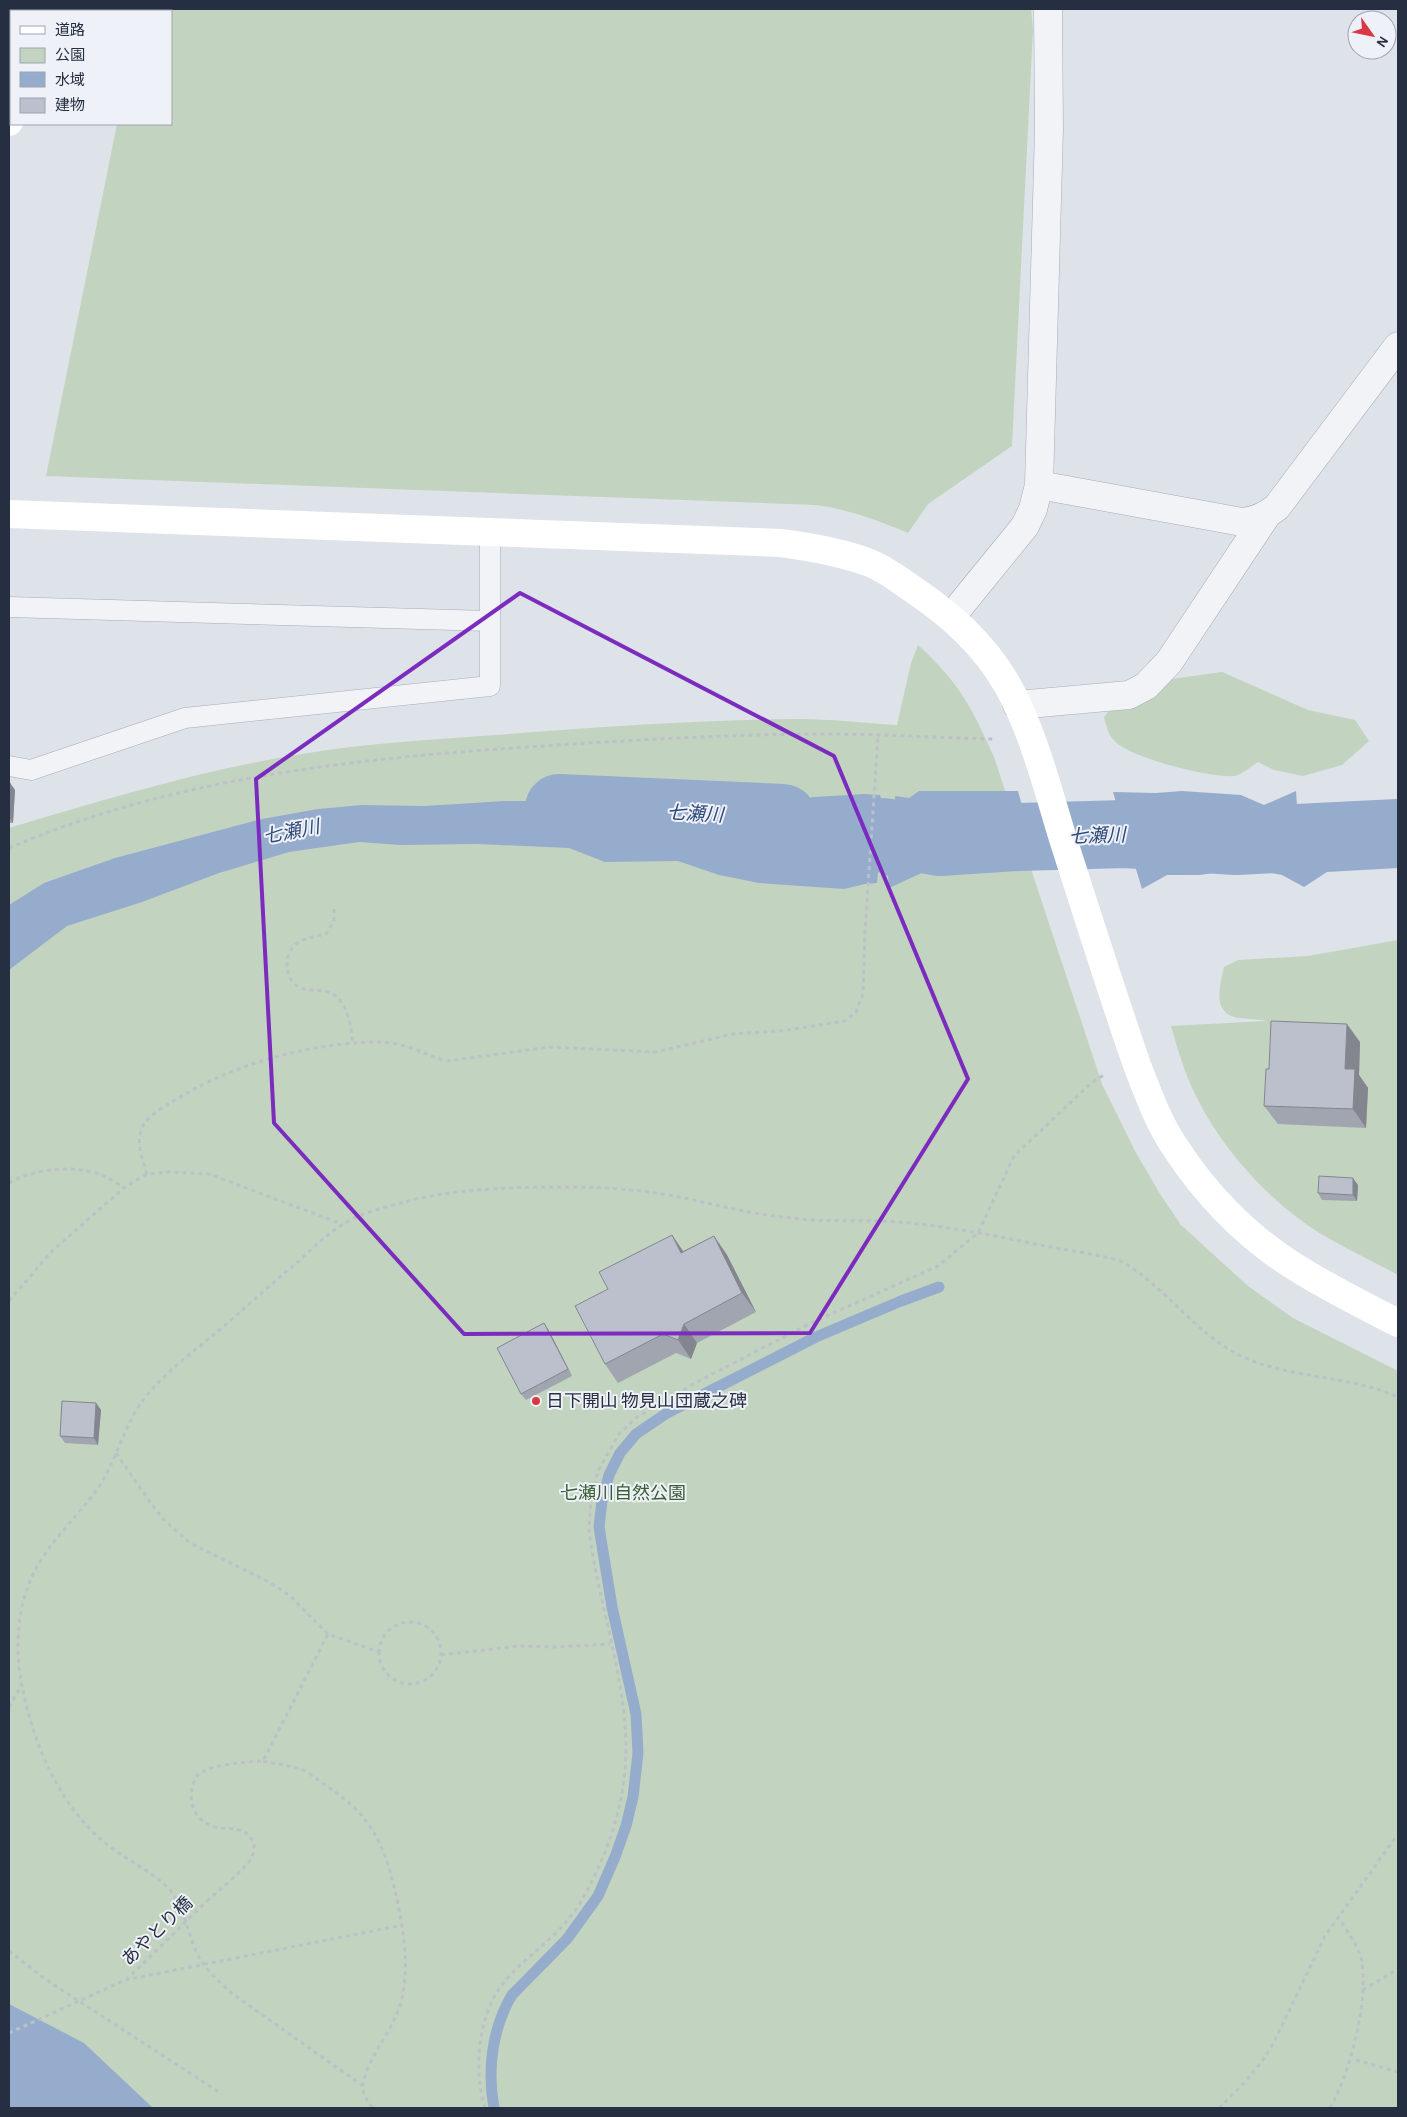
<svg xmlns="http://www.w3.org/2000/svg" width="1407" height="2117" font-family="'Alegreya Sans','Noto Sans JP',sans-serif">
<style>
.green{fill:#c2d4bf}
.water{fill:#96accc}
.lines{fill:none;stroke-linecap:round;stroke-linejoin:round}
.stream{stroke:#96accc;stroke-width:11}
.river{stroke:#96accc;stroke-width:68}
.lane-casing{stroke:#a7acb7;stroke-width:21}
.street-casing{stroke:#a7acb7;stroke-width:29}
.path{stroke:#bcc0c8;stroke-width:3;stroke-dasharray:4 4;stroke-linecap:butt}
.lane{stroke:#f1f3f7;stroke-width:20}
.street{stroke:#f1f3f7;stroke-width:28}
.secondary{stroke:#fff;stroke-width:28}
.path-bridge{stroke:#bcc0c8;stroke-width:3;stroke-dasharray:4 4;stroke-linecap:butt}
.wall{fill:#a1a5af}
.shaded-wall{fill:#83868f}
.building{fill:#bbc0cc;stroke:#83868f}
.marked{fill:none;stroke:#7b2cbf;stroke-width:4;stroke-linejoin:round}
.poi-dot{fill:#da3842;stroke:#eef1f7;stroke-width:2}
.labels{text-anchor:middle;stroke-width:4;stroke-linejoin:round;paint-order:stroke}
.poi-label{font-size:18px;fill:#262e41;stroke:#eef1f7;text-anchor:start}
.park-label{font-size:18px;fill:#375e32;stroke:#eef1f7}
.street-label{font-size:18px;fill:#262e41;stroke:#eef1f7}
.water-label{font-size:19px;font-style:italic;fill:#2d4879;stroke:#eef1f7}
</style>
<rect width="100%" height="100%" fill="#dee2e9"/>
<path class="green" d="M122,9h909l2,20 -21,417 -84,58 -20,29c-31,-13 -60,-24 -93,-28l-769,-29 71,-352h54v-113h-50z
M918,645c41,37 54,63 76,112l108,327 33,67 25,43 21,31 67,61 45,32 105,53v737h-1389v-1280c97,-29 193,-58 293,-74 64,-11 129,-14 194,-19 100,-8 201,-15 302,-16 33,0 66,4 99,6l14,-62z
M1222,672l86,38 47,10 14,21 -27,24 -39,11 -29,-6 -16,-8c-7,4 -16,13 -24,14 -24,2 -97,-17 -116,-32 -9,-6 -11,-16 -14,-27l10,-12 15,5 15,-8 28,-23z
M1398,940v335c-25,-14 -52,-26 -77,-41 -51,-32 -97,-82 -124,-136 -12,-23 -19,-48 -26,-72l95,-5c-8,-2 -18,-2 -27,-3 -28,-4 -19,-32 -15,-51l14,-7 70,-4z"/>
<path class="water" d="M919,791h99l6,22 -61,11v8l14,9 25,7 23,13 14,-3 4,11 -16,1 -20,-4 -28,-11 -11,1 -17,9 -25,6 -37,17 -1,-12 -10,-4 -1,11 -12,1 -21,5 -85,-6 -40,-8 -41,-14 -73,1 -36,-14 -92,-4 -77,1 -41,-3 -70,10 -70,21 -77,29 -75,24 -58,44v-65l35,-22 71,-25 147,-39 56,-10 44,-4 62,1 81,-5h58l59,4 33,7 43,1 116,-16 51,-3 15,1 5,16 10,-4v-11l14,2z
M1182,791l59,4 23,10 32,-14 1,15 25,2 34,11 20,-15 22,-5v69l-71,4 -23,15 -22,-12 -27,-5 -30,1 -25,4h-33l-25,14 -29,-97 43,1z
M9,2004l75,39 69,65h-144z"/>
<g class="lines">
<path class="stream" d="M494,2108c-7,-37 -2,-80 18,-113l55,-56 31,-43 17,-39 11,-31 7,-29 5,-44 -2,-39 -24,-107 -13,-80 3,-26 7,-26 11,-22 16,-19 31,-21 149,-76 85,-36 38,-14"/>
<path class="river" d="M559,808l224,10
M883,832l57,10 78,-5 107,-3 111,7 162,-8"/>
<g class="lane-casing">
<path id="lane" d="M9,607l481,14
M9,766l22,4 154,-52 305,-32v-154"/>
</g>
<g class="street-casing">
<path id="street" d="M1039,485l203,37c14,-1 24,-6 35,-15l121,-161
M951,617l74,-91 8,-17 6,-24 10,-356 -1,-120
M1017,705l112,-10 17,-9 23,-24 97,-146"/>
</g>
<path class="path" d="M9,848c158,-68 334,-88 504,-100 105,-7 211,-14 316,-14 55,0 110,4 165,5
M334,909v12l-8,13c-9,2 -22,4 -30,10 -13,11 -12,35 3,43 11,6 24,1 34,7 16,11 18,34 20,50
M147,1174c-5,-16 -12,-32 -4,-48 6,-11 19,-18 29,-24 58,-37 130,-57 199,-60 11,0 26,1 37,5 14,4 25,11 39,14l103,-14 105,5 78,-18 48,-3 63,-10 12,-9 7,-18 2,-62 13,-196
M9,1183c26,-15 67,-19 95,-7 7,3 14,8 20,12
M9,1301l42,-49 74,-65 22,-13 21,-2 41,2 133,50
M116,1453l34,49 13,17 27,24 79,39 20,13 39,39 51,18
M379 1653a31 31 0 1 1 62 0a31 31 0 1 1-62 0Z
M441,1655l78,-9 37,1 54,-3
M9,1707l13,-23
M263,1761c12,3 25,4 37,8 9,3 18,11 25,16 50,32 61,64 73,119 6,31 11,62 4,94 -6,30 -35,59 -39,86 -1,9 4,18 10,24
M207,1901c11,-10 37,-31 44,-42 2,-3 3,-11 3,-15 -1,-4 -5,-9 -9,-12 -7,-4 -21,-3 -30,-5 -22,-6 -29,-28 -20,-48 7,-15 52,-17 68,-18l65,-127
M9,1951l36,28 177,115
M236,1958l167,-33
M1363,1990l35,-21
M1356,2060l42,12
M363,2086l-133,-94c-10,-10 -23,-21 -30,-33 -13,-22 -14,-54 -33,-72 -16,-16 -40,-27 -58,-41 -49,-38 -75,-100 -87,-160 -9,-47 -4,-95 25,-135 17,-24 39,-44 55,-69 15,-25 22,-55 39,-79 25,-34 60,-56 91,-84 22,-19 44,-39 67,-58 13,-12 26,-25 40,-34 18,-13 45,-20 66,-25 34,-10 71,-12 105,-14 54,-2 106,-2 159,7 41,8 80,19 122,23 29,4 58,2 88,3 56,2 111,14 166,25 26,5 53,8 78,16 44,26 73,73 120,95 49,22 106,18 155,40
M485,2108c-12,-37 -7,-95 19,-126 24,-28 57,-47 76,-79 23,-39 41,-86 45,-132 7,-80 -27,-163 -36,-242l2,-29 7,-29 21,-37 18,-17 58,-34 116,-60 127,-57 40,-33 36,-77 75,-71 16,-11
M1219,2108l25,-25 19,-23 11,-18 51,-106 73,-102
M1330,2108c20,-35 40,-110 31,-150 -4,-14 -15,-29 -23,-41"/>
<use href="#lane" class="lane"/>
<use href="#street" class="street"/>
<path class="secondary" d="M75,11l2,-2
M9,122l2,-4
M9,514l772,29c30,4 60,9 89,20 15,6 28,16 41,25 40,27 73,56 97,98 25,45 40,104 55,153 24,75 48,151 74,226 11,28 21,57 38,82 29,45 69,87 114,116 35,23 72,41 109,60"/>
<path class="path-bridge" d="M126,1980l81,-79
M9,2033l116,-53 111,-22"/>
</g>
<path class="wall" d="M9,783h1l5,7 -2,33h-4z
M1360,1042l-1,33 9,13 -2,40 -88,-4 -14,-18z
M1358,1185l-1,16 -35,-1 -4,-7z
M672,1235l11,16 31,-15 13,19 29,57 -59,31 -6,16 -15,-6 -58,30 -13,-19 3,-75z
M548,1329l24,47 -46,24 -5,-6z
M96,1403l5,7 -3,35 -33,-2 -5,-7z"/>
<path class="shaded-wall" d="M10,783l5,7 -2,33 -4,-6z
M1347,1024l13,18 -1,33 9,13 -2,40 -13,-19 -8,-40z
M1353,1178l5,7 -1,16 -4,-6z
M672,1235l13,19 -4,-1z
M714,1236l13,19 29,57 -14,-19z
M544,1323l4,6 24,47 -4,-7z
M684,1324l13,19 -6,16 -13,-19z
M96,1403l5,7 -3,35 -4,-7z"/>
<path class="building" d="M9,783h1l-1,28z
M1271,1021l76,3 -2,45h10l-2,40 -89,-3 2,-37h3z
M1319,1176l34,2v17l-35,-2z
M672,1235l9,18 33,-17 28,57 -58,31 -6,16 -15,-6 -58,30 -30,-58 33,-17 -9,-17z
M544,1323l24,46 -47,25 -24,-46z
M62,1401l34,2 -2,35 -34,-2z"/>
<path class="marked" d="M520,593l314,163 134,323 -158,254 -346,1 -190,-211 -18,-344z"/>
<circle class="poi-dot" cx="536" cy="1401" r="5"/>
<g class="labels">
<g class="poi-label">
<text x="546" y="1407">日下開山 物見山団蔵之碑</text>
</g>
<g class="park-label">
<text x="623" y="1499">七瀬川自然公園</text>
</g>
<g class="street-label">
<text transform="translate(157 1931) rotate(-44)" y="6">あやとり橋</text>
</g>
<g class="water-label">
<text transform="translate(695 813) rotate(3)" y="7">七瀬川</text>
<text transform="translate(291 831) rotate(-11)" y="7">七瀬川</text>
<text transform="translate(1097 835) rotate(-2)" y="7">七瀬川</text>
</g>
</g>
<rect width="1407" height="2117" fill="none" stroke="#262e41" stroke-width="20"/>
<rect x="10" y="10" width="162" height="115" fill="#eef1f7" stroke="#9ea3ae"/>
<rect x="20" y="26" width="25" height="8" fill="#ffffff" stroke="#9ea3ae"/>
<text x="55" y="35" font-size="15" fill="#262e41">道路</text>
<rect x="20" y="48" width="25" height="15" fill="#c2d4bf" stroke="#9ea3ae"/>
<text x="55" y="60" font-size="15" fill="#262e41">公園</text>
<rect x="20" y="72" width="25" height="15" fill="#96accc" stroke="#9ea3ae"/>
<text x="55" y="85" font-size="15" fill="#262e41">水域</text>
<rect x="20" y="98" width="25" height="15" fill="#bbc0cc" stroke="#9ea3ae"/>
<text x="55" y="110" font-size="15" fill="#262e41">建物</text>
<g transform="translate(1372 35) rotate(123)"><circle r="24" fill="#eef1f7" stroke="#9ea3ae"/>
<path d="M0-4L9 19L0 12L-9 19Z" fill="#da3842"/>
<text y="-8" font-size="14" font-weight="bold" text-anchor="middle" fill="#262e41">N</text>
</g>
</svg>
